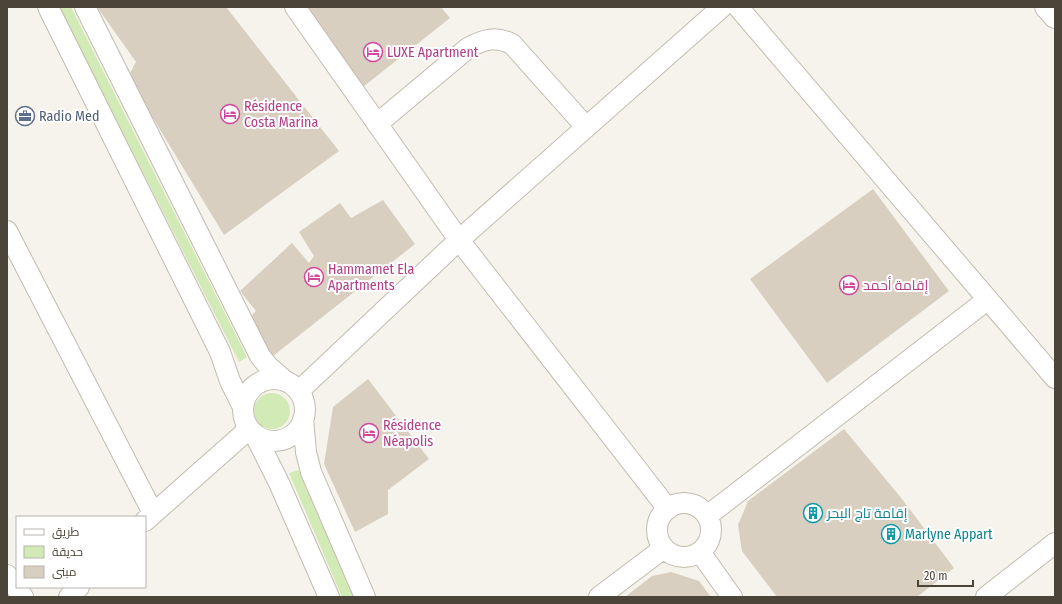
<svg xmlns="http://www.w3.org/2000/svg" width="1062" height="604" font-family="'Fira Sans Condensed',Cairo,sans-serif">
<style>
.green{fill:#d2eab5}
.building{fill:#d8cfc1}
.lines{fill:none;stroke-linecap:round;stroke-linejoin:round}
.minor-casing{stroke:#c2bbae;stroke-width:22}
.tertiary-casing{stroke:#c2bbae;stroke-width:24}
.minor{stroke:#fff;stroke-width:20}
.tertiary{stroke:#fff;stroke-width:22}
.labels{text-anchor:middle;stroke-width:4;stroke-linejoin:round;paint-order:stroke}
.hotel-label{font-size:14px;fill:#b23c85;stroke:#fff;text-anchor:start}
.service-label{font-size:14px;fill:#4e5e75;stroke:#fff;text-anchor:start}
.culture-label{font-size:14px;fill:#0d838f;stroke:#fff;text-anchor:start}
</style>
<rect width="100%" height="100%" fill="#f6f3ec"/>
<path class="green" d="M59,7h12l22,44 154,306 -8,5z
M254 411a18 18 0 1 1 36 0a18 18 0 1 1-36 0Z
M299,470l55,127h-12l-53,-124z"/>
<path class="building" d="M97,7h129l113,144 -115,84 -96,-158 8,-15z
M307,7h134l9,11 -87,69z
M873,189l76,102 -122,92 -77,-104z
M383,200l32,44 -142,112 -10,-13 -13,-26 6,-6 -16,-20 52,-48 17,20 5,-7 -15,-24 41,-29 11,15z
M368,379l61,80 -41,31v24l-33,18 -31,-68 9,-57z
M844,429l58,70 52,69 -37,29h-140l-35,-46 -4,-26 10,-24z
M671,572l28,9 12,16h-86l27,-21z"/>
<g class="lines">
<g class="minor-casing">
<path id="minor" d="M48,7l172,345 10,29 13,26
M85,7l175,349 8,10 16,14
M295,7l164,233 209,269
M738,7l317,371
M377,124l91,-76c16,-9 28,-12 44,-4l74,83
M7,231l146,282
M243 410a31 31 0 1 1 62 0a31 31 0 1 1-62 0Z
M299,391l160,-151 263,-233
M303,419l3,33 5,20 54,125
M254,433l25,50 50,114
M657 530a27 27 0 1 1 54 0a27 27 0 1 1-54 0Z
M707,516l280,-216
M145,521l104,-92
M700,552l32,45
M7,575l16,22
M69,597l10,-10
M599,597l65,-49
M986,597l69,-54"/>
</g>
<g class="tertiary-casing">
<path id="tertiary" d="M1046,7l9,10"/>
</g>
<use href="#minor" class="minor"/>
<use href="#tertiary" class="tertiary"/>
</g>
<defs>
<g id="hotel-ring" transform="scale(1)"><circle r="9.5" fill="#fff" stroke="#d1479c" stroke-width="1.5"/><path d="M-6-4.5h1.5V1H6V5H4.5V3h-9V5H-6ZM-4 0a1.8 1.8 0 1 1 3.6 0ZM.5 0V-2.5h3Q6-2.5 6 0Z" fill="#d1479c"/></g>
<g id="office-ring" transform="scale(1)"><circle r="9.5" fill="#fff" stroke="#5c6f8a" stroke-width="1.5"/><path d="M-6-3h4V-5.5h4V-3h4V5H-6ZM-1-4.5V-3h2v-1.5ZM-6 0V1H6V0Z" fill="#5c6f8a"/></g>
<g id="building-ring" transform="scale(1)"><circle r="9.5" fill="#fff" stroke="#0f9aa8" stroke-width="1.5"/><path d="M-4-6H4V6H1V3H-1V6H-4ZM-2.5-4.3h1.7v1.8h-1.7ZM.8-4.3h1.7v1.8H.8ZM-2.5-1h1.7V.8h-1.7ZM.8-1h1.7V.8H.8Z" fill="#0f9aa8"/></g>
</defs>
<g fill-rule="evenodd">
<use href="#hotel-ring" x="373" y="52"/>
<use href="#hotel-ring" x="230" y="114"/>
<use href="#office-ring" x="25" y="116"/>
<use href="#hotel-ring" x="314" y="277"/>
<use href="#hotel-ring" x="849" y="285"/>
<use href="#hotel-ring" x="369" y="433"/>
<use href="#building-ring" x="813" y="513"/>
<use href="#building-ring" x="891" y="534"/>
</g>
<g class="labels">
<g class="hotel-label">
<text x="387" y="57">LUXE Apartment</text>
<text x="244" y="111">Résidence<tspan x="244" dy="16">Costa Marina</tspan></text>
<text x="328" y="274">Hammamet Ela<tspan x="328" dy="16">Apartments</tspan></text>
<text x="863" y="290">إقامة أحمد</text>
<text x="383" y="430">Résidence<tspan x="383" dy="16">Néapolis</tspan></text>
</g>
<g class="service-label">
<text x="39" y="121">Radio Med</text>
</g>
<g class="culture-label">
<text x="827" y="518">إقامة تاج البحر</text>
<text x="905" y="539">Marlyne Appart</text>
</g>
</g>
<rect width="1062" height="604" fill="none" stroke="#4b4439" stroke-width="16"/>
<rect x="16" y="516" width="130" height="72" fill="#ffffff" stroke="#b7b4b0"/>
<rect x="24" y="529" width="20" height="6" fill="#ffffff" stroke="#b7b4b0"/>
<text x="52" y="536" font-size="12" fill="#4b4439">طريق</text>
<rect x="24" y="546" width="20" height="12" fill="#d2eab5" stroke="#b7b4b0"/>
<text x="52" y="556" font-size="12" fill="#4b4439">حديقة</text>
<rect x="24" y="566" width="20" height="12" fill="#d8cfc1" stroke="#b7b4b0"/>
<text x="52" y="576" font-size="12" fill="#4b4439">مبنى</text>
<path d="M918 580v6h55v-6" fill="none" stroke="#4b4439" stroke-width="2"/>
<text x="924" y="580" font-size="12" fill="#4b4439" stroke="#ffffff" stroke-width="3" paint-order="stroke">20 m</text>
</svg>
